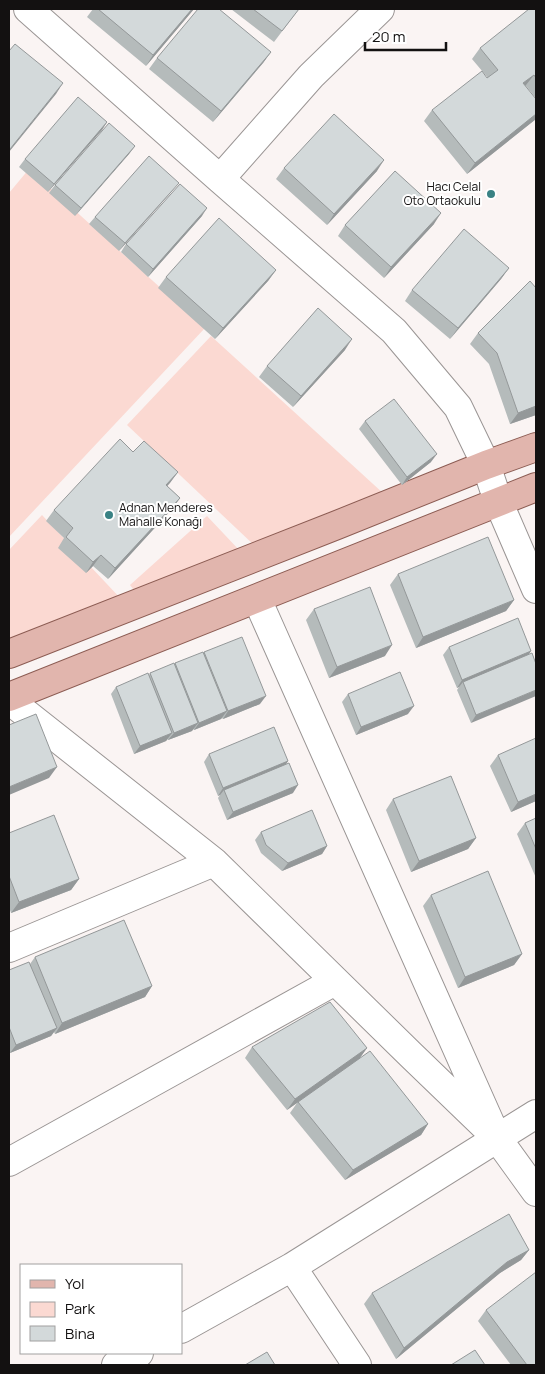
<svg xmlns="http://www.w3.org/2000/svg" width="545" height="1374" font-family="Manrope,sans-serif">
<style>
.green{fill:#fbd9d2}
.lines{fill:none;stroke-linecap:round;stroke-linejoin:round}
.minor-casing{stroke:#9a9594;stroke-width:30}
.major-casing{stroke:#8c5c53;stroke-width:30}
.minor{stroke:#fff;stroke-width:28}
.major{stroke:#e1b5ad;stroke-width:28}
.wall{fill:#b5bbbb}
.shaded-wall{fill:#949899}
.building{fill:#d3d9da;stroke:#949899}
.poi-dot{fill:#398284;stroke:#fff;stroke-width:2}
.labels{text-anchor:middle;stroke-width:4;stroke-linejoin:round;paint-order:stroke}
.poi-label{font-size:12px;fill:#131111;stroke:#fff;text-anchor:end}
</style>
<rect width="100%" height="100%" fill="#faf4f3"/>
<path class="green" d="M29,169l176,159 -196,209v-344z
M211,336l173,158 -129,52 -128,-121z
M42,515l80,85 -113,40v-90z
M207,516l34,36 -105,41 -6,-8z"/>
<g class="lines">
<g class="minor-casing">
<path id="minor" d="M28,9l192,170 174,152 64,76 28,58 12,36 38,88
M220,179l91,-103 69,-67
M257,599l234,526
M9,700l205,162 197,193 86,83 39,54
M9,948l205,-86
M9,1162l326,-181
M292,1267l65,98
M181,1329l111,-62 244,-153
M116,1365l23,-12"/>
</g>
<g class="major-casing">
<path id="major" d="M9,654l328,-129 149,-60 50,-18
M9,697l527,-210"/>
</g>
<use href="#minor" class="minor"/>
<use href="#major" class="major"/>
</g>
<path class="wall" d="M93,9h101l-48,57 -59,-49z
M231,9h68l-25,33z
M536,9v88h-1l-9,-11 10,33 -69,55 -43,-53 8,-11 56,-32 -16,-19 8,-11z
M271,52l-8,11 -50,59 -64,-53 8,-11z
M107,122l-5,8 -54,62 -29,-25 6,-8z
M135,146l-6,8 -54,62 -26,-23 6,-8z
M284,168l93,3 -50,54 -51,-46z
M173,190l-54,61 -30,-27 6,-7z
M202,216l-54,61 -27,-25 5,-8z
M434,224l-50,54 -46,-42 7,-11z
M509,268l-8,11 -51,60 -45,-38 7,-11z
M276,270l-8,11 -53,58 -57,-51 8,-11z
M536,288v127l-26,9 -21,-60 -19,-20 8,-11z
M345,350l-52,57 -34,-30 8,-11z
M365,421l66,41 -29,23 -43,-56z
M133,452l45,20 -11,14 13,12 -8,11 -64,70 -15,-13 -7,7 -28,-25 6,-10 -18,-17 8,-11z
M398,574l116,26 -8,11 -90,37 -26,-63z
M314,609l71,47 -56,22 -23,-58z
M449,647l82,4 -60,72 -14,-33 2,-3 -2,1 -14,-33z
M204,652l56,52 -37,15 -1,-1 -1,1 -27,11 -1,-1 -1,2 -24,9v-1l-2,2 -32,13 -23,-60 5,-7 33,-12 1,-2 24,-8 1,-2 28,-10z
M348,694l60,20 -52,21 -14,-33z
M209,754l79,7 -2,3 7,29 -66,27 -9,-22 2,-3 -2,1 -14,-34z
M498,755l38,46 -25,11 -21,-46z
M393,799l83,39 -8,11 -57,23 -25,-62z
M536,818v60l-19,-44 8,-11z
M261,832l66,14 -5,8 -40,17 -21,-18 -6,-13z
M9,833l70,46 -8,11 -60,23 -2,-6z
M431,895l91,59 -8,11 -56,23 -35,-82z
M35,957l117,29 -7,11 -90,37 -1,-2 -3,4 -41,17 -1,-5v-78l21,-6z
M252,1047l115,1 -7,10 68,66 -7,11 -76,45 -55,-67 7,-10 -10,7 -42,-52z
M529,1250l-8,10 -21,13 -104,86 -32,-55 8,-11z
M486,1310l50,55h-25l-33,-44z"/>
<path class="shaded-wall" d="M192,9h2l-48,57 7,-11z
M271,52l-8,11 -50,59 8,-11z
M534,75l-8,10 -10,9 7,-11z
M63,83l-7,11 -47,58 1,-3z
M536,114v5l-69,55 8,-11z
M107,122l-5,8 -54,62 6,-8z
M135,146l-6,8 -54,62 6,-8z
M384,160l-7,11 -50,54 7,-11z
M179,183l-6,7 -54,61 6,-8z
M207,208l-5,8 -54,61 5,-8z
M441,213l-7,11 -50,54 7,-11z
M509,268l-8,11 -51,60 8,-11z
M276,270l-8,11 -53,58 8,-11z
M352,339l-7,11 -52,57 8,-11z
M536,406v9l-26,9 8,-11z
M437,454l-6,8 -29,23 5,-8z
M178,472l-8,11 -12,13 8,-11z
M180,498l-8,11 -64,70 7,-11z
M101,555l-8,11 -7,7 7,-11z
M514,600l-8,11 -90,37 7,-11z
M392,645l-7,11 -56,22 8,-11z
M531,651l-5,8 -63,23 -4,5 -2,1 5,-8z
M536,690v6l-65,27 5,-8z
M266,696l-6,8 -37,15 5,-8z
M414,706l-6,8 -52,21 5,-8z
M227,711l-6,8 -27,11 5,-7z
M198,723l-6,8 -24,9 6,-7z
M172,733l-6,8 -32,13 6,-8z
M288,761l-5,8 -59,21 -4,5 -2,1 5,-8z
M57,767l-8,11 -40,17v-8z
M298,785l-5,8 -66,27 6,-8z
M536,794v7l-25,11 7,-10z
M476,838l-8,11 -57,23 8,-11z
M327,846l-5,8 -40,17 6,-8z
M79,879l-8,11 -60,23 8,-11z
M522,954l-8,11 -56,23 7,-11z
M152,986l-7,11 -90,37 7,-11z
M57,1028l-6,8 -41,17 6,-8z
M367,1048l-8,11 -72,51 8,-11z
M428,1124l-7,11 -76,45 8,-10z
M529,1250l-8,10 -21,13 -104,86 8,-11 103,-86z"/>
<path class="building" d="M98,9h94l-39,46z
M198,9h21l52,43 -50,59 -64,-53z
M253,9h46l-17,22z
M529,9h7v69l-2,-3 -11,8 13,16v15l-61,49 -43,-53 50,-39 5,7 11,-8 -18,-22z
M15,44l48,39 -53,66 -1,-1v-97z
M78,97l29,25 -53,62 -29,-25z
M334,114l50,46 -50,54 -50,-46z
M109,123l26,23 -54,62 -26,-23z
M149,156l30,27 -54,60 -30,-26z
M395,171l46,42 -50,54 -46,-42z
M180,184l27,24 -54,61 -27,-25z
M219,218l57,52 -53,58 -57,-51z
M464,229l45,39 -51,60 -46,-38z
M530,281l6,7v118l-18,7 -21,-60 -19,-20z
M318,308l34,31 -51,57 -34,-30z
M394,399l43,55 -30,23 -42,-56z
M120,439l13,13 11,-11 34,31 -12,13 14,13 -65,70 -14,-13 -8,7 -27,-25 7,-9 -19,-18z
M488,537l26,63 -91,37 -25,-63z
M370,587l22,58 -55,22 -23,-58z
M518,618l13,33 -69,29 -13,-33z
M242,637l24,59 -38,15 -24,-59z
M203,652l24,59 -28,12 -24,-60z
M532,653l4,11v26l-60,25 -13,-33z
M174,663l24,60 -24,10 -24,-60z
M400,672l14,34 -53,21 -13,-33z
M148,673l24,60 -32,13 -24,-59z
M36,714l21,53 -48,20v-62z
M274,727l14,34 -65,27 -14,-34z
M536,738v56l-18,8 -20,-47z
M289,763l9,22 -65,27 -9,-22z
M451,776l25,62 -57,23 -26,-62z
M312,810l15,36 -39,17 -22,-18 -5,-13z
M54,815l25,64 -60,23 -10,-26v-43z
M536,818v31l-11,-26z
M488,871l34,83 -57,23 -34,-82z
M124,920l28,66 -90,37 -27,-66z
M29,962l28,66 -41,17 -7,-18v-57z
M330,1002l37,46 -72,51 -43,-52z
M370,1051l58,73 -75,46 -55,-68z
M509,1214l20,36 -22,12 -103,86 -32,-55z
M536,1272v93h-9l-41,-55z
M475,1350l10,15h-34z
M267,1352l8,13h-30z"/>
<g class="poi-dot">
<circle cx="491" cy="194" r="5"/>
<circle cx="109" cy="515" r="5"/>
</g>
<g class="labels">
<g class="poi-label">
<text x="481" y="191">Hacı Celal<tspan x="481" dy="14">Oto Ortaokulu</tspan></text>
<text x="119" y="512" text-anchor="start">Adnan Menderes<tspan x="119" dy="14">Mahalle Konağı</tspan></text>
</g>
</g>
<rect width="545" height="1374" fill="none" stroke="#131111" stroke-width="20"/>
<rect x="20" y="1264" width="162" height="90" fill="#ffffff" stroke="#a1a0a0"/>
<rect x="30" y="1280" width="25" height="8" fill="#e1b5ad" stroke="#a1a0a0"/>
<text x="65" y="1289" font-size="15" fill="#131111">Yol</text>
<rect x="30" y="1302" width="25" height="15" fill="#fbd9d2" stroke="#a1a0a0"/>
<text x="65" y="1314" font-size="15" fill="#131111">Park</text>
<rect x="30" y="1326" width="25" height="15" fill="#d3d9da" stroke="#a1a0a0"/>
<text x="65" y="1339" font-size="15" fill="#131111">Bina</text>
<path d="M365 42v8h81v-8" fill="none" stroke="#131111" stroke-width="2.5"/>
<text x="372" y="42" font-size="15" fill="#131111" stroke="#ffffff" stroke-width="4" paint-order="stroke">20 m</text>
</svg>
